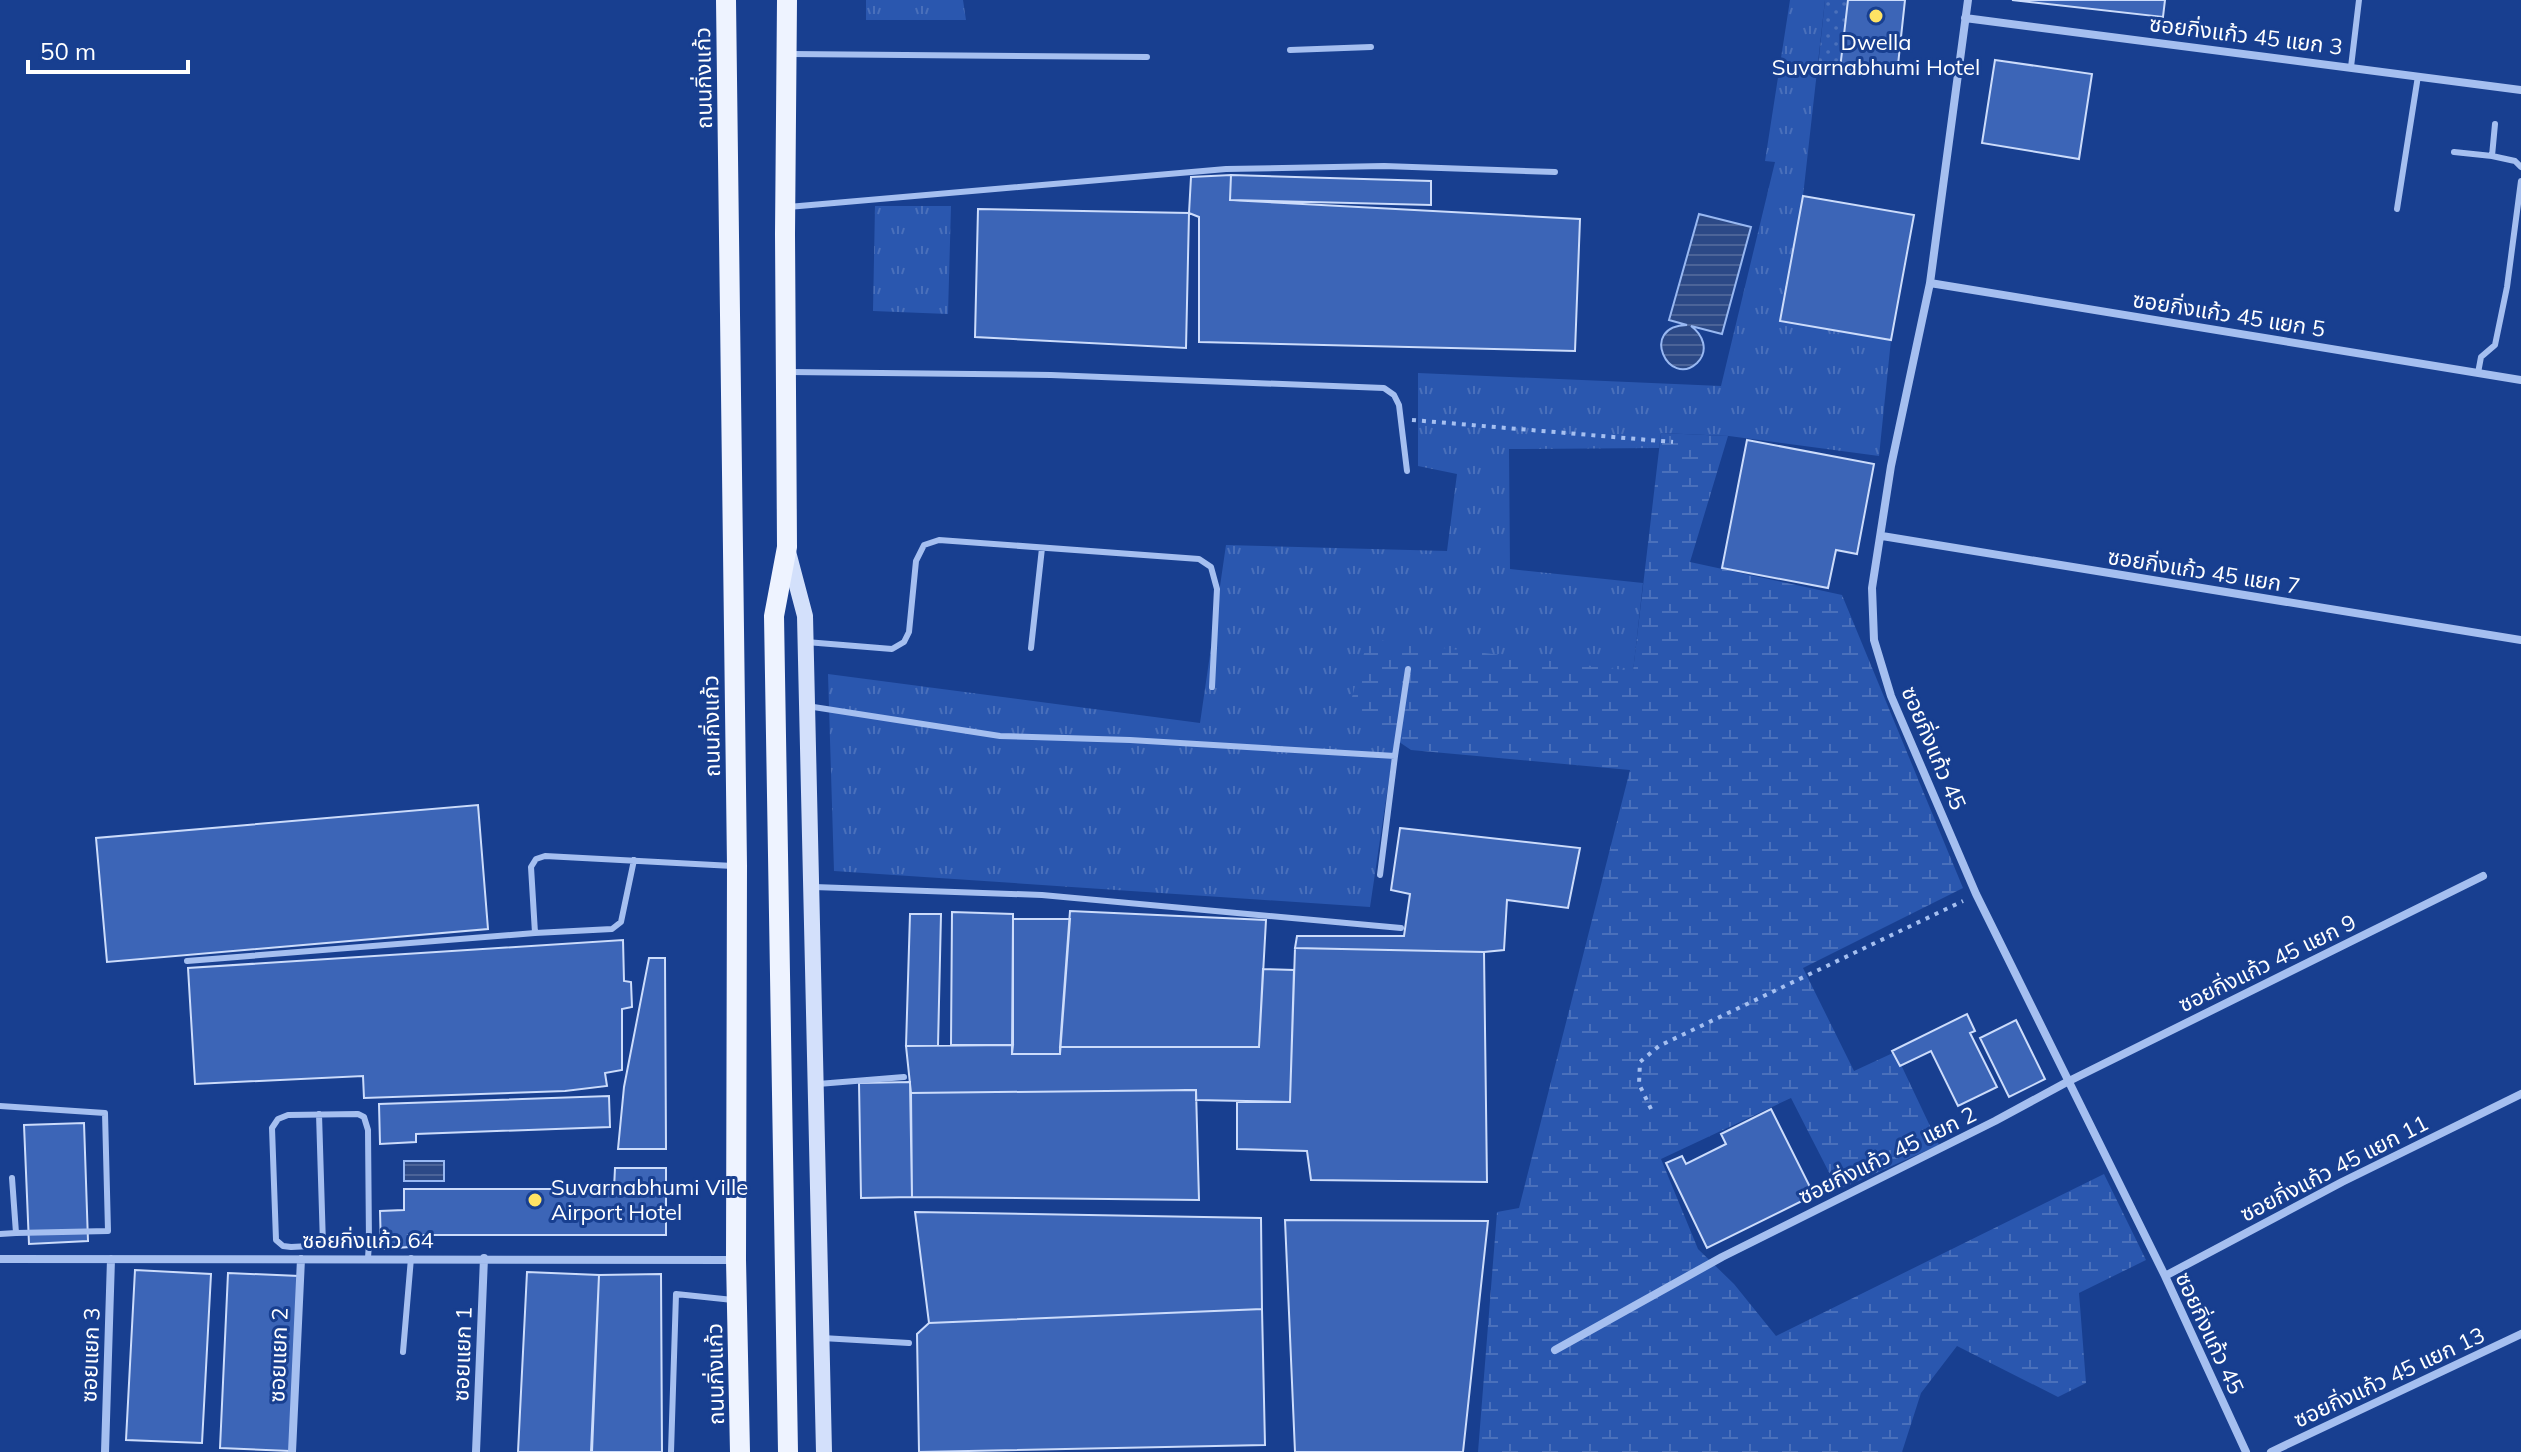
<svg xmlns="http://www.w3.org/2000/svg" width="2521" height="1452" font-family="Mulish,'Noto Sans Thai',sans-serif">
<style>
.grass{fill:url(#grass-tufts)}
.wetland{fill:url(#wetland-marsh)}
.park{fill:url(#park-dots)}
.water{fill:url(#water-rules);stroke:#98b8f2;stroke-width:2}
.building{fill:#3c65b7;stroke:#ccdcfb;stroke-width:2}
.lines{fill:none;stroke-linecap:round;stroke-linejoin:round}
.path{stroke:#a5bff0;stroke-width:4;stroke-dasharray:4 6;stroke-linecap:butt}
.lane{stroke:#a5bff0;stroke-width:6}
.street{stroke:#a5bff0;stroke-width:8}
.secondary{stroke:#d3e0fb;stroke-width:16}
.primary{stroke:#eef3ff;stroke-width:20}
.poi-dot{fill:#ffe364;stroke:#183f90;stroke-width:3}
.labels{text-anchor:middle;stroke-width:6;stroke-linejoin:round;paint-order:stroke}
.street-label{font-size:22px;fill:#fff;stroke:#183f90}
.poi-label{font-size:22px;fill:#fff;stroke:#183f90}
</style>
<defs>
<pattern id="grass-tufts" width="24" height="20" patternUnits="userSpaceOnUse" patternTransform="scale(2)"><rect width="24" height="20" fill="#2a57af"/><path d="M3 7l-1-3M5 7V3M7 7l1-3M15 17l-1-3M17 17v-4M19 17l1-3" fill="none" stroke="#4a70bb"/></pattern>
<pattern id="wetland-marsh" width="20" height="14" patternUnits="userSpaceOnUse" patternTransform="scale(2)"><rect width="20" height="14" fill="#2a57af"/><path d="M1 5h8M5 5V1M11 12h8M15 12V8" fill="none" stroke="#4a70bb"/></pattern>
<pattern id="park-dots" width="8" height="8" patternUnits="userSpaceOnUse" patternTransform="scale(2)"><rect width="8" height="8" fill="#2a57af"/><path d="M2 2h.1M6 6h.1" fill="none" stroke="#4a70bb" stroke-width="1.8" stroke-linecap="round"/></pattern>
<pattern id="water-rules" width="6" height="5" patternUnits="userSpaceOnUse" patternTransform="scale(2)"><rect width="6" height="5" fill="#2c4986"/><path d="M0 2.5h6" fill="none" stroke="#4c6498"/></pattern>
</defs>
<rect width="100%" height="100%" fill="#183f90"/>
<path class="grass" d="M866,0h97l3,20h-100z
M1790,0h35l-22,196 -23,124 111,20 -12,116 -150,-20 -68,-3 -2,15 -150,1 1,120 133,14 -10,89 -265,-32 27,99 -25,168 -536,-36 -6,-197 372,49 26,-178 221,6 10,-77 -39,-8v-93l303,13 54,-224 -10,-1z
M875,206h76l-3,108 -75,-3z"/>
<path class="wetland" d="M1661,433l67,3 -38,126 152,33 121,293 -160,80 51,103 41,-19 44,93 -101,45 -47,-92 -130,61 37,90 36,35 42,52 328,-162 42,86 -67,33 7,90 -28,14 -101,-51 -36,47 -19,59h-424l19,-240 22,-4 111,-438 -219,-20 -62,-42 19,-69 265,32z"/>
<path class="park" d="M1825,0h23l-8,69 -22,-2z"/>
<path class="water" d="M1699,214l52,13 -29,107 -31,-8c11,8 19,24 6,37 -28,26 -59,-37 -10,-38l-18,-5z
M404,1161h40v20h-40z"/>
<path class="building" d="M1848,0h57l-8,74 -57,-5z
M2012,0h153l-2,17z
M1995,60l97,14 -13,85 -97,-16z
M1231,175l-1,25 350,19 -5,132 -376,-9v-125l-10,-4 2,-36z
M1231,175l200,6v24l-201,-5z
M1803,196l111,19 -23,125 -111,-19z
M978,209l211,4 -3,135 -211,-11z
M1747,440l127,24 -17,90 -21,-4 -8,38 -106,-20z
M478,805l10,124 -381,33 -11,-124z
M1400,828l180,20 -12,60 -61,-8 -3,50 -20,2 -189,-4 2,-12h107l6,-42 -19,-4z
M1070,911l196,9 -7,127h-199z
M952,912l61,2v131h-62z
M910,914h31l-3,132h-32z
M1013,919h57l-10,135h-48z
M623,940l1,41 7,1 1,25 -10,2v61l-17,3 2,13 -42,5 -201,7 -1,-22 -168,8 -7,-116z
M1295,948l189,4 3,230 -176,-2 -4,-29 -70,-2v-47h53z
M649,958h16l1,191h-48l6,-62z
M1263,969l31,1 -4,132 -94,-2v-10l-285,3 -5,-47 107,-1 -1,9h48v-7h199z
M1967,1014l8,17 -5,2 27,54 -39,19 -27,-55 -31,15 -8,-15z
M2016,1020l29,59 -36,18 -29,-59z
M910,1082l2,115 -51,1 -2,-115z
M1196,1090l3,110 -287,-3 -1,-104z
M609,1096l1,31 -194,7v8l-36,2 -1,-40z
M1771,1109l43,86 -107,53 -41,-85 16,-7 4,8 40,-20 -5,-10z
M84,1123l4,118 -59,3 -5,-119z
M615,1168h51v67h-258l1,12 -28,2 -1,-38 24,-1v-21h210z
M915,1212l346,6 1,91 -333,14z
M1285,1220l203,1 -25,231h-168z
M135,1270l76,4 -9,169 -76,-3z
M527,1272l72,3 -8,177h-73z
M228,1273l71,3 -9,175 -70,-3z
M661,1274l1,178h-70l7,-177z
M1262,1309l3,136 -346,7 -2,-118 12,-11z"/>
<g class="lines">
<path class="path" d="M1412,420l261,22
M1651,1109l-12,-25 1,-22 19,-16 304,-145"/>
<path class="lane" d="M1290,50l81,-3
M791,54l356,3
M2351,67l8,-67
M2495,124l-3,32 23,5 6,6
M2454,152l38,4
M788,207l438,-38 158,-3 171,6
M2397,209l21,-133
M790,372l261,3 333,13 10,7 5,10 8,66
M2478,373l3,-16 14,-12 12,-58 14,-106
M806,642l86,7 12,-7 5,-10 7,-71 8,-16 15,-5 260,19 12,8 6,22 -5,98
M1031,648l11,-100
M807,706l193,30 130,4 265,16
M1380,875l15,-119 13,-87
M814,887l228,8 359,33
M535,933l-4,-66 5,-8 9,-3 188,10
M187,961l348,-28 77,-4 9,-7 13,-62
M818,1084l86,-7
M0,1106l105,7 3,118 -92,2
M319,1114l4,131
M0,1234l16,-1 -4,-55
M368,1258l1,-15 -1,-113 -4,-13 -6,-3 -70,1 -10,4 -6,9 4,112 7,6 8,1 78,-4
M822,1338l87,5
M403,1352l8,-94
M671,1452l5,-158 57,6"/>
<path class="street" d="M1968,0l-38,283 -39,183 -19,122 2,52 17,56 85,198 189,382 81,176
M1965,18l556,72
M1930,283l591,97
M1882,536l639,104
M0,1259l735,1
M2165,1276l177,-94 179,-88
M1555,1350l167,-93 273,-136 72,-39 416,-206
M105,1452l6,-193
M292,1452l9,-193
M476,1452l8,-194
M2271,1452l250,-118"/>
<path class="secondary" d="M787,548l18,68 19,836"/>
<path class="primary" d="M726,0l11,866 -1,394 4,192
M787,0l-2,234 2,313 -13,69 14,836"/>
</g>
<g class="poi-dot">
<circle cx="1876" cy="16" r="8"/>
<circle cx="535" cy="1200" r="8"/>
</g>
<g class="labels">
<g class="street-label">
<text transform="translate(2246 35) rotate(7)" y="8">ซอยกิ่งแก้ว 45 แยก 3</text>
<text transform="translate(703 78) rotate(-91)" y="8">ถนนกิ่งแก้ว</text>
<text transform="translate(2229 314) rotate(9)" y="8">ซอยกิ่งแก้ว 45 แยก 5</text>
<text transform="translate(2204 571) rotate(9)" y="8">ซอยกิ่งแก้ว 45 แยก 7</text>
<text transform="translate(711 726) rotate(-91)" y="8">ถนนกิ่งแก้ว</text>
<text transform="translate(1934 748) rotate(67)" y="8">ซอยกิ่งแก้ว 45</text>
<text transform="translate(2267 963) rotate(-26)" y="8">ซอยกิ่งแก้ว 45 แยก 9</text>
<text transform="translate(1887 1155) rotate(-26)" y="8">ซอยกิ่งแก้ว 45 แยก 2</text>
<text transform="translate(2334 1168) rotate(-27)" y="8">ซอยกิ่งแก้ว 45 แยก 11</text>
<text x="368" y="1248">ซอยกิ่งแก้ว 64</text>
<text transform="translate(2210 1333) rotate(65)" y="8">ซอยกิ่งแก้ว 45</text>
<text transform="translate(462 1354) rotate(-88)" y="8">ซอยแยก 1</text>
<text transform="translate(90 1355) rotate(-88)" y="8">ซอยแยก 3</text>
<text transform="translate(278 1355) rotate(-88)" y="8">ซอยแยก 2</text>
<text transform="translate(715 1374) rotate(-91)" y="8">ถนนกิ่งแก้ว</text>
<text transform="translate(2389 1377) rotate(-25)" y="8">ซอยกิ่งแก้ว 45 แยก 13</text>
</g>
<g class="poi-label">
<text x="1876" y="50">Dwella<tspan x="1876" dy="25">Suvarnabhumi Hotel</tspan></text>
<text x="551" y="1195" text-anchor="start">Suvarnabhumi Ville<tspan x="551" dy="25">Airport Hotel</tspan></text>
</g>
</g>
<path d="M28 60v12h160v-12" fill="none" stroke="#ffffff" stroke-width="4"/>
<text x="40" y="60" font-size="24" fill="#ffffff" stroke="#183f90" stroke-width="6" paint-order="stroke">50 m</text>
</svg>
